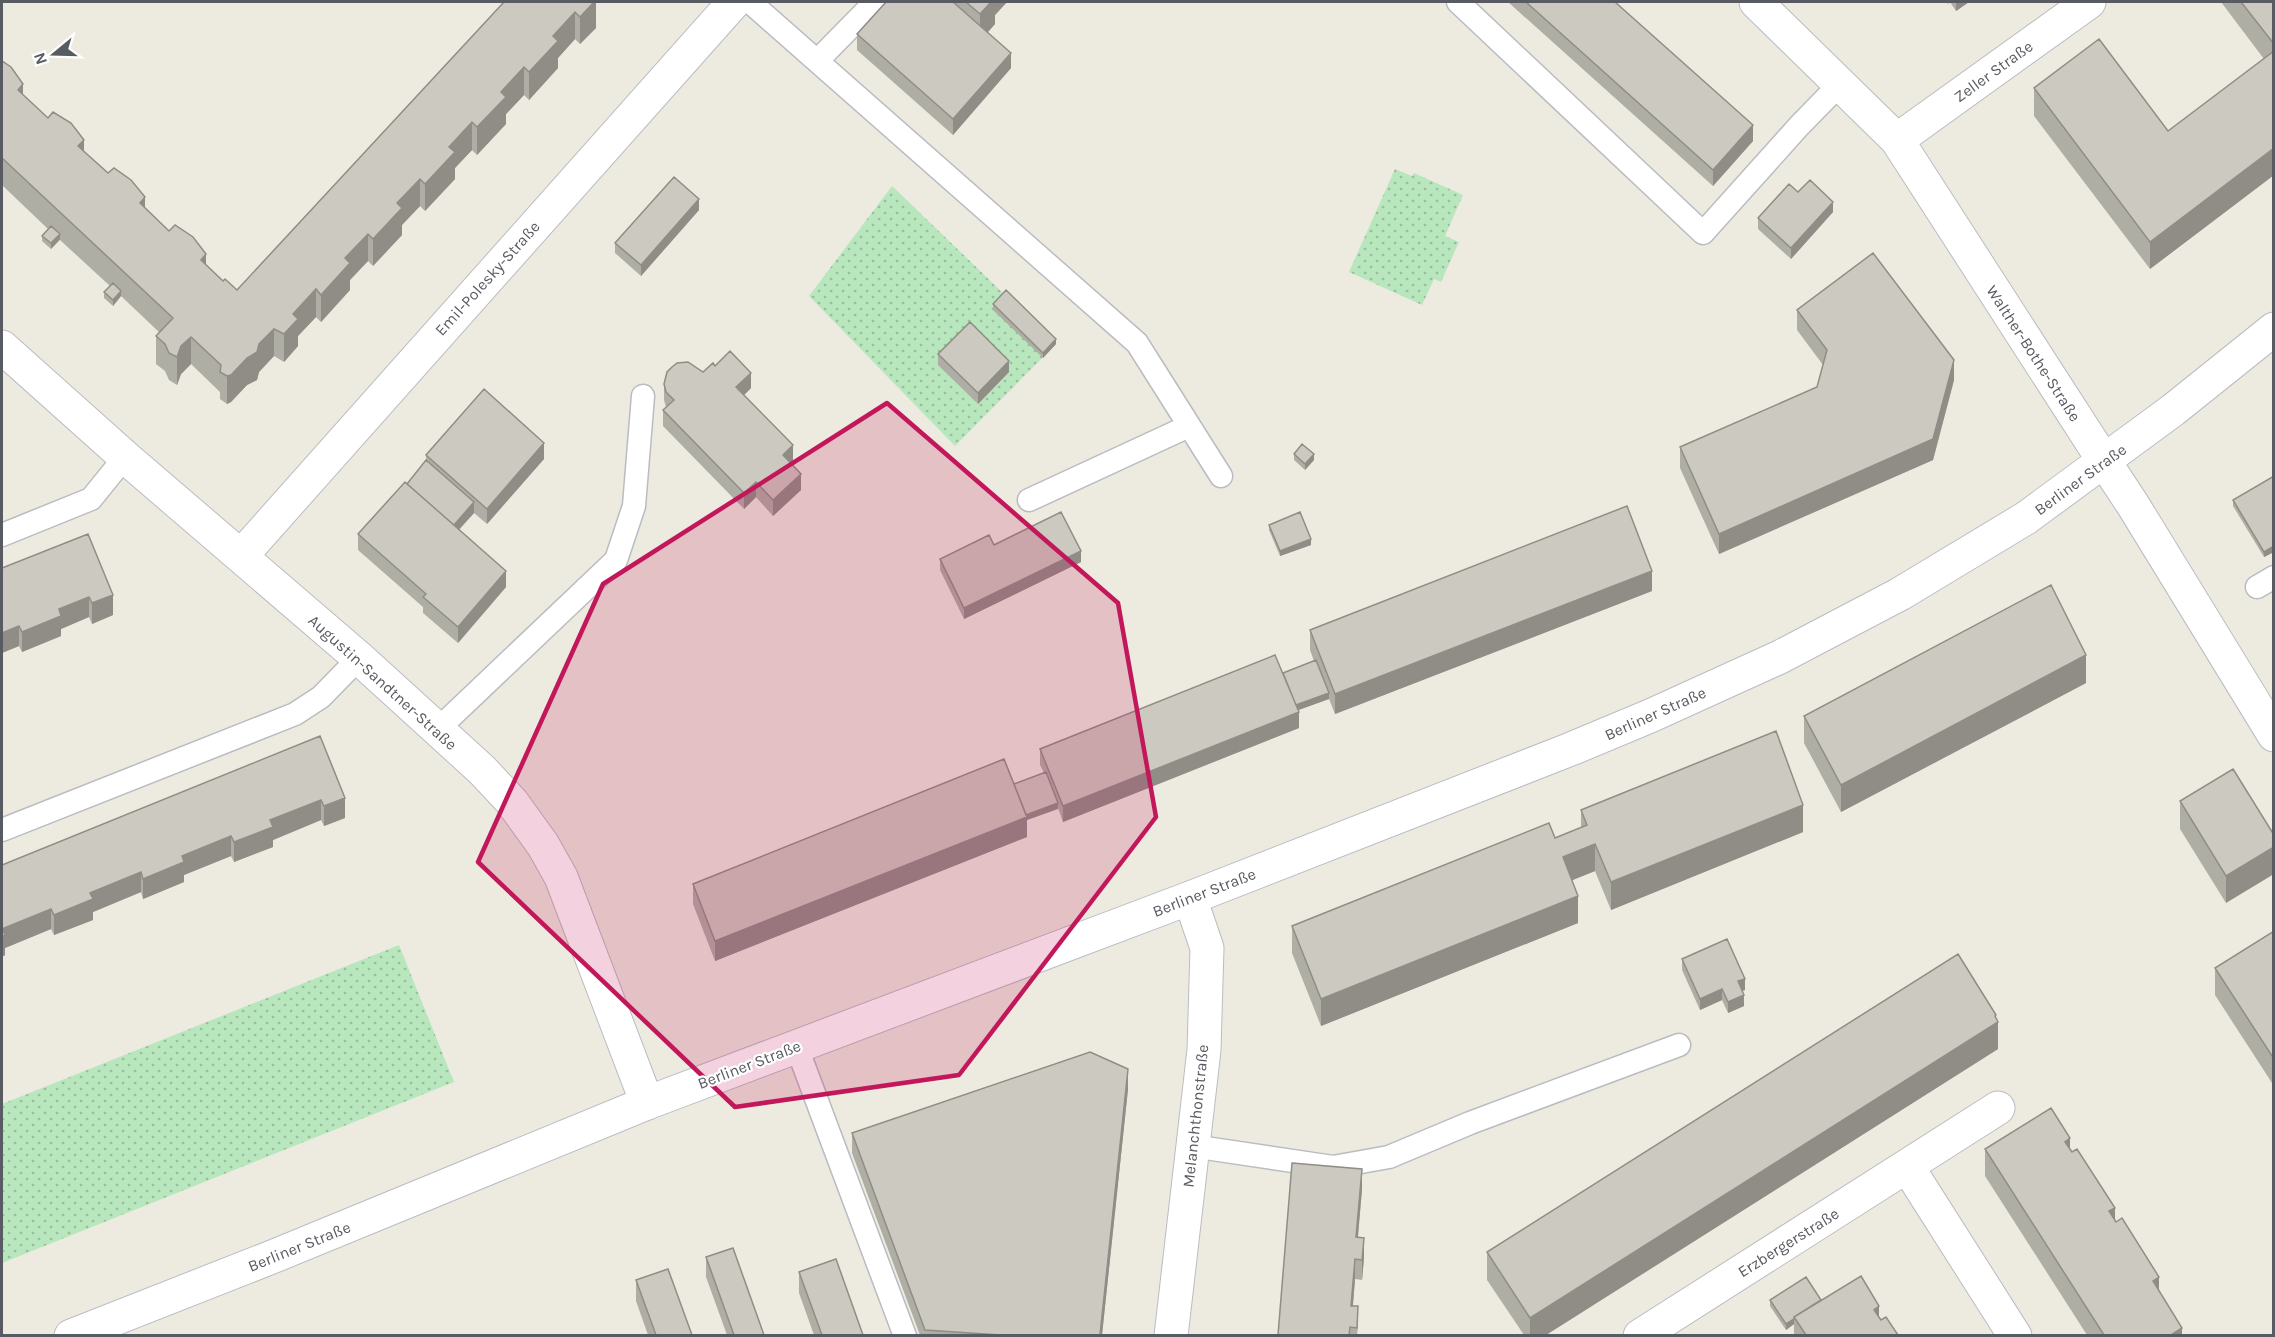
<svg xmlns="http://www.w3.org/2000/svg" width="2275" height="1337" font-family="Karla,sans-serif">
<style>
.park{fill:url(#park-dots)}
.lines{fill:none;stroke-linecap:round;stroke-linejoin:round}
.service-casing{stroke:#babcc2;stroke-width:25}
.minor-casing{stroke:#babcc2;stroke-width:35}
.tertiary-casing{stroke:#babcc2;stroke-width:35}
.secondary-casing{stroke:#babdc4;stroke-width:35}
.service{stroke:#fff;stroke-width:22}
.minor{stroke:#fff;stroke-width:33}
.tertiary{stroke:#fff;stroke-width:33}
.secondary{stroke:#fff;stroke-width:33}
.wall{fill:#afaea5}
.shaded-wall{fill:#8f8d86}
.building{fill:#cccac0;stroke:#8f8d86;stroke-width:1.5}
.marked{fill:#c2185b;fill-opacity:0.2;stroke:#c2185b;stroke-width:4.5;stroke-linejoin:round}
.labels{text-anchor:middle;stroke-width:4.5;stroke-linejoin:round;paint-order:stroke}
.street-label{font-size:16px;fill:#585b61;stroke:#fff}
</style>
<defs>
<pattern id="park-dots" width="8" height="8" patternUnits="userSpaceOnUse" patternTransform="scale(1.5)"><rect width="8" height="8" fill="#b8e7be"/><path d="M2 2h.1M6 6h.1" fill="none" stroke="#98be9e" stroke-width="1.8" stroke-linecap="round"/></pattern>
</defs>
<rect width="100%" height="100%" fill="#edebdf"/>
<path class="park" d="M1395,169l17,7 2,-3 49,22 -18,41 14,6 -18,40 -7,-3 -12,26 -73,-33z
M892,186l164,158 -101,102 -146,-150z
M399,945l55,137 -452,181v-159z"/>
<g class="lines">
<g class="service-casing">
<path id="service" d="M750,2l387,341 84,133
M1458,2l245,231 96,-107 41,-42
M817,61l58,-59
M1029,500l160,-74
M2,535l89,-36 34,-42
M2257,587l17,-10
M437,730l179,-170 18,-54 9,-110
M2,830l293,-116 26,-17 38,-39
M796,1045l109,291
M1192,1146l141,21 56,-10 81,-34 209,-78"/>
</g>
<g class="minor-casing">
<path id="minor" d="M1756,2l141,138 207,321
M1897,140l192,-138
M2,347l123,110 234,201 123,112 30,32 31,43 18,32 86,226
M242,555l492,-553
M1907,1166l108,170
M1640,1336l358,-228"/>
</g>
<g class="tertiary-casing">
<path id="tertiary" d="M2104,461l29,44 141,230
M1171,1336l33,-286 3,-102 -17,-50"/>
</g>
<g class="secondary-casing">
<path id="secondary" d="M71,1336l196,-77 380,-156 543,-205 381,-149 79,-33 130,-59 120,-63 126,-76 147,-108 101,-81"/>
</g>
<use href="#service" class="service"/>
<use href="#minor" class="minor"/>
<use href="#tertiary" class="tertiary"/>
<use href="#secondary" class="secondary"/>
</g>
<path class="wall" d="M504,2h92v26l-16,16 -5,-5 -17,19v10l-29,32 -5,-5 -18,19v10l-29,31 -5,-5 -17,18v11l-30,32 -5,-5 -18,19v10l-29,31 -5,-5 -18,19v10l-29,32 -5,-5 -18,19v10l-14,16 -10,-6 -15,16 -2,8 -10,5 -16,17 -4,2 -7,-5v-7l-29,-28 -10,10 -4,11 -8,-5 -4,-9 -9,-7v-28l4,-3 -39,-37 -8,10 -9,-8v-6l6,-6 -50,-46 -9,9 -9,-8v-5l6,-7 -46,-44v-124l21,34 200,186 14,9z
M886,2h121l-12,13v9l-7,8 23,36 -58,67 -96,-85v-16z
M1508,2h107l138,139 -40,45z
M1946,2h23l-13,9 -6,-9 -2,2z
M2221,2h53v173l-124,94 -116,-153v-28l134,43 96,-72z
M1798,192l35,20 -42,47 -33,-30v-11z
M699,210l-58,66 -26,-23v-10z
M993,304l63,40 -13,14 -50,-48z
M1797,310l157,70 -21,80 -214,94 -39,-86v-21l137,-60 6,-22 -26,-35z
M938,354l71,18 -31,32 -40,-39z
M715,366l36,22 -7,7 49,66 -3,2 11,27 -28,26 -17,-19 -12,12 -81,-83v-16l3,-3 -2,-7v-16l39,-12z
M1294,454l20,6 -9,10 -11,-10z
M426,455l118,4 -57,65 -13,-11 -15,17 47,57 -48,56 -35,-30v-6l-65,-57v-16l49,-50 19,-24z
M2274,476v76l-10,5 -31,-51v-6z
M1269,525l42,20 -31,11 -11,-26z
M88,534l25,81 -21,9 -3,-7 -28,12v7l-39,16 -3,-6 -17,7v-85z
M994,545l87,17 -117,57 -24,-49v-11z
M1652,591l-317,123 -6,-15 -31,11 1,18 -236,94 -5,-14 -31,12v17l-312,124 -22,-57v-20l321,-100 30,-11 -4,-8v-16l243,-76 31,-12 -4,-11v-20z
M2086,683l-245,129 -37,-69v-27z
M320,736l25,82 -21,8 -3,-6 -48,20v7l-39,15 -3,-6 -47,19v7l-41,17 -2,-7 -48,20v8l-39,15 -3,-6 -46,19v7l-3,2v-92z
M2233,769l-7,134 -46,-74v-28z
M1581,810l222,22 -192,78 -16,-39 -23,9 6,43 -257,103 -29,-73v-27l263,-88 26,-10z
M2274,931v155l-59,-91v-27z
M1682,959l63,31 -3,1 2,15 -16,7 -6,-13 -22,10 -18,-40z
M1996,1019l2,30 -452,286h-22l-37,-55v-28z
M1128,1089l-26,246h-182l-68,-182v-20z
M1985,1149l85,1 89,141 23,44h-95l-102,-159z
M1362,1189l-4,48 6,21 -2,22 -7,-1 -2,27 5,21 -1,8h-79z
M706,1257l58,78h-37l-21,-58z
M799,1272l64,63h-49l-15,-42z
M636,1280l56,55h-44l-12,-34z
M1770,1300h51l58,18 19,17h-104v-11l-8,6 -16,-24z"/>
<path class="shaded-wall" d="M594,2h2v26l-16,16v-27z
M991,2h16l-12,13v9l-15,17v-27z
M1956,2h13l-13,9z
M575,12v27l-17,19v10l-29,32v-28l24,-36z
M1011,53v15l-58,67v-16z
M524,67v28l-18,19v10l-29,31v-28l24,-35z
M23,84v28l-5,-22z
M472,122v28l-17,18v11l-30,32v-27l24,-37z
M1753,125v16l-40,45v-16z
M84,140v28l-6,-22z
M2274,148v27l-124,94v-27z
M420,179v27l-18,19v10l-29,31v-27l24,-36z
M145,197v28l-5,-22z
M699,199v11l-58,66v-11z
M1833,202v10l-42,47v-11z
M60,234v5l-9,10v-6z
M368,234v27l-18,19v10l-29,32v-27l24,-37z
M206,254v27l-5,-21z
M316,289v28l-18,19v10l-14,16v-28l9,-20z
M121,291v5l-8,10v-6z
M274,329v27l-15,16 -2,8 -10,5 -16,17 -4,2v-28z
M191,337v27l-10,10 -4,11v-28l4,-11z
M1056,339v5l-13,14v-5z
M1954,360v20l-21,80 -214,94v-20z
M1009,361v11l-31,32v-11z
M751,373v15l-15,15v-16z
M544,443v16l-57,65v-15z
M793,445v16l-10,10v-16z
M1314,454v6l-9,10v-6z
M801,474v16l-28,26v-16z
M756,482v15l-12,12v-16z
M474,502v11l-23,25v-10z
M1311,539v6l-31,11v-5z
M2274,546v6l-10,5v-5z
M1081,551v11l-117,57v-11z
M506,571v16l-48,56v-16z
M1652,571v20l-317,123v-20z
M113,595v20l-21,9v-21z
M89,597v20l-28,12v7l-39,16v-20l37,-23z
M19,626v20l-17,7v-20z
M2086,655v28l-245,129v-27z
M1329,693v6l-36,13v-6z
M1299,712v16l-236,94v-16z
M345,798v20l-21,8v-20z
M321,800v20l-48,20v7l-39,15v-20l36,-22z
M1058,803v6l-31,11v17l-312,124v-20l306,-124z
M1803,805v27l-192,78v-28z
M231,836v20l-47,19v7l-41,17v-20l39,-23z
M1595,844v27l-32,13v-27z
M2274,847v27l-48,29v-27z
M141,872v20l-48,20v8l-39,15v-20l36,-22z
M1578,896v27l-257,103v-27z
M51,909v20l-46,19v7l-3,2v-28z
M1745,979v11l-7,2v-11z
M1722,989v11l-22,10v-11z
M1744,995v11l-16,7v-11z
M1996,1015v8l2,-1v27l-452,286h-16v-17z
M1128,1069v20l-26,246h-2z
M2070,1138v27l-5,-23z
M1362,1169v20l-6,68v-20z
M2115,1208v27l-6,-24z
M1364,1238v20l-2,22v-20z
M1355,1259v20l-4,47v-20z
M2159,1277v28l-6,-24z
M1879,1306v27l-5,-23z
M1794,1319v5l-8,6v-6z
M2182,1328v7h-11z"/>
<path class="building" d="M504,2h90l-14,15 -5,-5 -22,24 5,5 -29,31 -5,-5 -23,25 5,5 -29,30 -5,-5 -23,25 6,5 -30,32 -5,-5 -23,24 5,5 -29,31 -5,-5 -23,24 5,5 -29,32 -5,-6 -23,25 5,5 -14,15 -10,-5 -15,15 -2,8 -10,6 -16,17 -4,1 -7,-4 1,-7 -30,-28 -10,9 -4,11 -8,-4 -4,-9 -9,-8 17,-18 -171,-160v-97l9,6 12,17 -5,6 30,28 5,-6 18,11 13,17 -6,6 30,27 6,-5 17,12 14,17 -5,6 29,28 6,-6 18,12 13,17 -5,6 22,21 2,-2 12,11z
M886,2h67l58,51 -58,66 -96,-85z
M966,2h25l-11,12z
M1526,2h89l138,123 -40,45z
M2241,2h33v42z
M2099,39l69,92 106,-80v97l-124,94 -116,-154z
M674,177l25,22 -58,66 -26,-22z
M1810,180l23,22 -42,46 -33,-30 31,-34 9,8z
M51,226l9,8 -9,9 -9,-7z
M1873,253l81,107 -21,79 -214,95 -39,-87 137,-60 10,-37 -30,-40z
M113,283l8,8 -8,9 -9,-8z
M1006,290l50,49 -13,14 -50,-49z
M970,322l39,39 -31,32 -40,-39z
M730,351l21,22 -15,14 57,58 -10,10 18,19 -28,26 -17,-18 -12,11 -81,-83 11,-10 -8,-8 -2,-8 3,-12 5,-5 5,-4 11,-1 15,10 10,-9 2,3z
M484,389l60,54 -57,66 -61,-54z
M1302,444l12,10 -9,10 -11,-10z
M426,460l48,42 -20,23 -47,-41z
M2274,476v70l-10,6 -31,-52z
M405,482l101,89 -48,56 -35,-30 3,-3 -68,-60z
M1627,506l25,65 -317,123 -25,-64z
M1061,512l20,39 -117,57 -24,-49 49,-24 5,10z
M1300,512l11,27 -31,12 -11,-26z
M88,534l25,61 -21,8 -3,-6 -30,12 2,7 -39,16 -3,-6 -17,7v-65z
M2051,585l35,70 -245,130 -37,-69z
M1275,655l24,57 -236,94 -23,-57z
M1316,660l13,33 -33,12 -13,-32z
M1776,731l27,74 -192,77 -16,-38 -32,13 15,39 -257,103 -29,-73 257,-103 6,15 32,-13 -6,-15z
M320,736l25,62 -21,8 -3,-6 -51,20 3,7 -39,15 -3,-6 -49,20 2,6 -41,17 -2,-7 -51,21 3,6 -39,16 -3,-6 -49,20 3,6 -3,1v-71z
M1004,759l23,58 -312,124 -22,-57z
M2233,769l41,66v12l-48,29 -46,-75z
M1046,772l12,31 -32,12 -12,-31z
M2274,931v128l-59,-91z
M1727,939l18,40 -7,2 6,14 -16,7 -6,-13 -22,10 -18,-40z
M1958,954l38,61 -1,1 3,6 -468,296 -43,-66z
M1090,1052l38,17 -28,266h-99l-76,-5 -73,-197z
M2051,1108l19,30 -5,4 7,10 5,-3 38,59 -6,3 7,11 6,-4 37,59 -6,4 29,47 -11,7h-67l-119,-186z
M1292,1163l70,6 -6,68 8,1 -2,22 -7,-1 -4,47h7l-1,22 -7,-1 -1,8h-71z
M733,1248l31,87h-30l-28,-78z
M836,1259l27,76h-41l-23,-63z
M668,1269l24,66h-36l-20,-55z
M1861,1276l18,30 -5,4 7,10 5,-3 12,18h-92l-12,-18z
M1806,1277l15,23 -27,17v2l-8,5 -16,-24z"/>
<path class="marked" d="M887,403l231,200 38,214 -197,258 -224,32 -257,-245 125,-278z"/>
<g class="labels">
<g class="street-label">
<text transform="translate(1993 71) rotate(-36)" y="6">Zeller Straße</text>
<text transform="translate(487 278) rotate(-48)" y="6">Emil-Polesky-Straße</text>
<text transform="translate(2034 353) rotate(57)" y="6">Walther-Bothe-Straße</text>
<text transform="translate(2080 479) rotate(-36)" y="6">Berliner Straße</text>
<text transform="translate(383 682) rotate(42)" y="6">Augustin-Sandtner-Straße</text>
<text transform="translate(1655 713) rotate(-24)" y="6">Berliner Straße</text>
<text transform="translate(1204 892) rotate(-21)" y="6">Berliner Straße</text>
<text transform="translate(749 1064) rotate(-21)" y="6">Berliner Straße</text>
<text transform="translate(1195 1116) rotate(-84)" y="6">Melanchthonstraße</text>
<text transform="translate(1788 1242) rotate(-32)" y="6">Erzbergerstraße</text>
<text transform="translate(299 1246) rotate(-22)" y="6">Berliner Straße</text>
</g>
</g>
<rect width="2275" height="1337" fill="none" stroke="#585b61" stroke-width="6"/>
<g transform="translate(54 54) rotate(251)" stroke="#ffffff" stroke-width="4.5" paint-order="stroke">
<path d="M0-4.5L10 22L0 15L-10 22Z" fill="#585b61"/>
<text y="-9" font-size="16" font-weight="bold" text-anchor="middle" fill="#585b61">N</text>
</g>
</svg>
